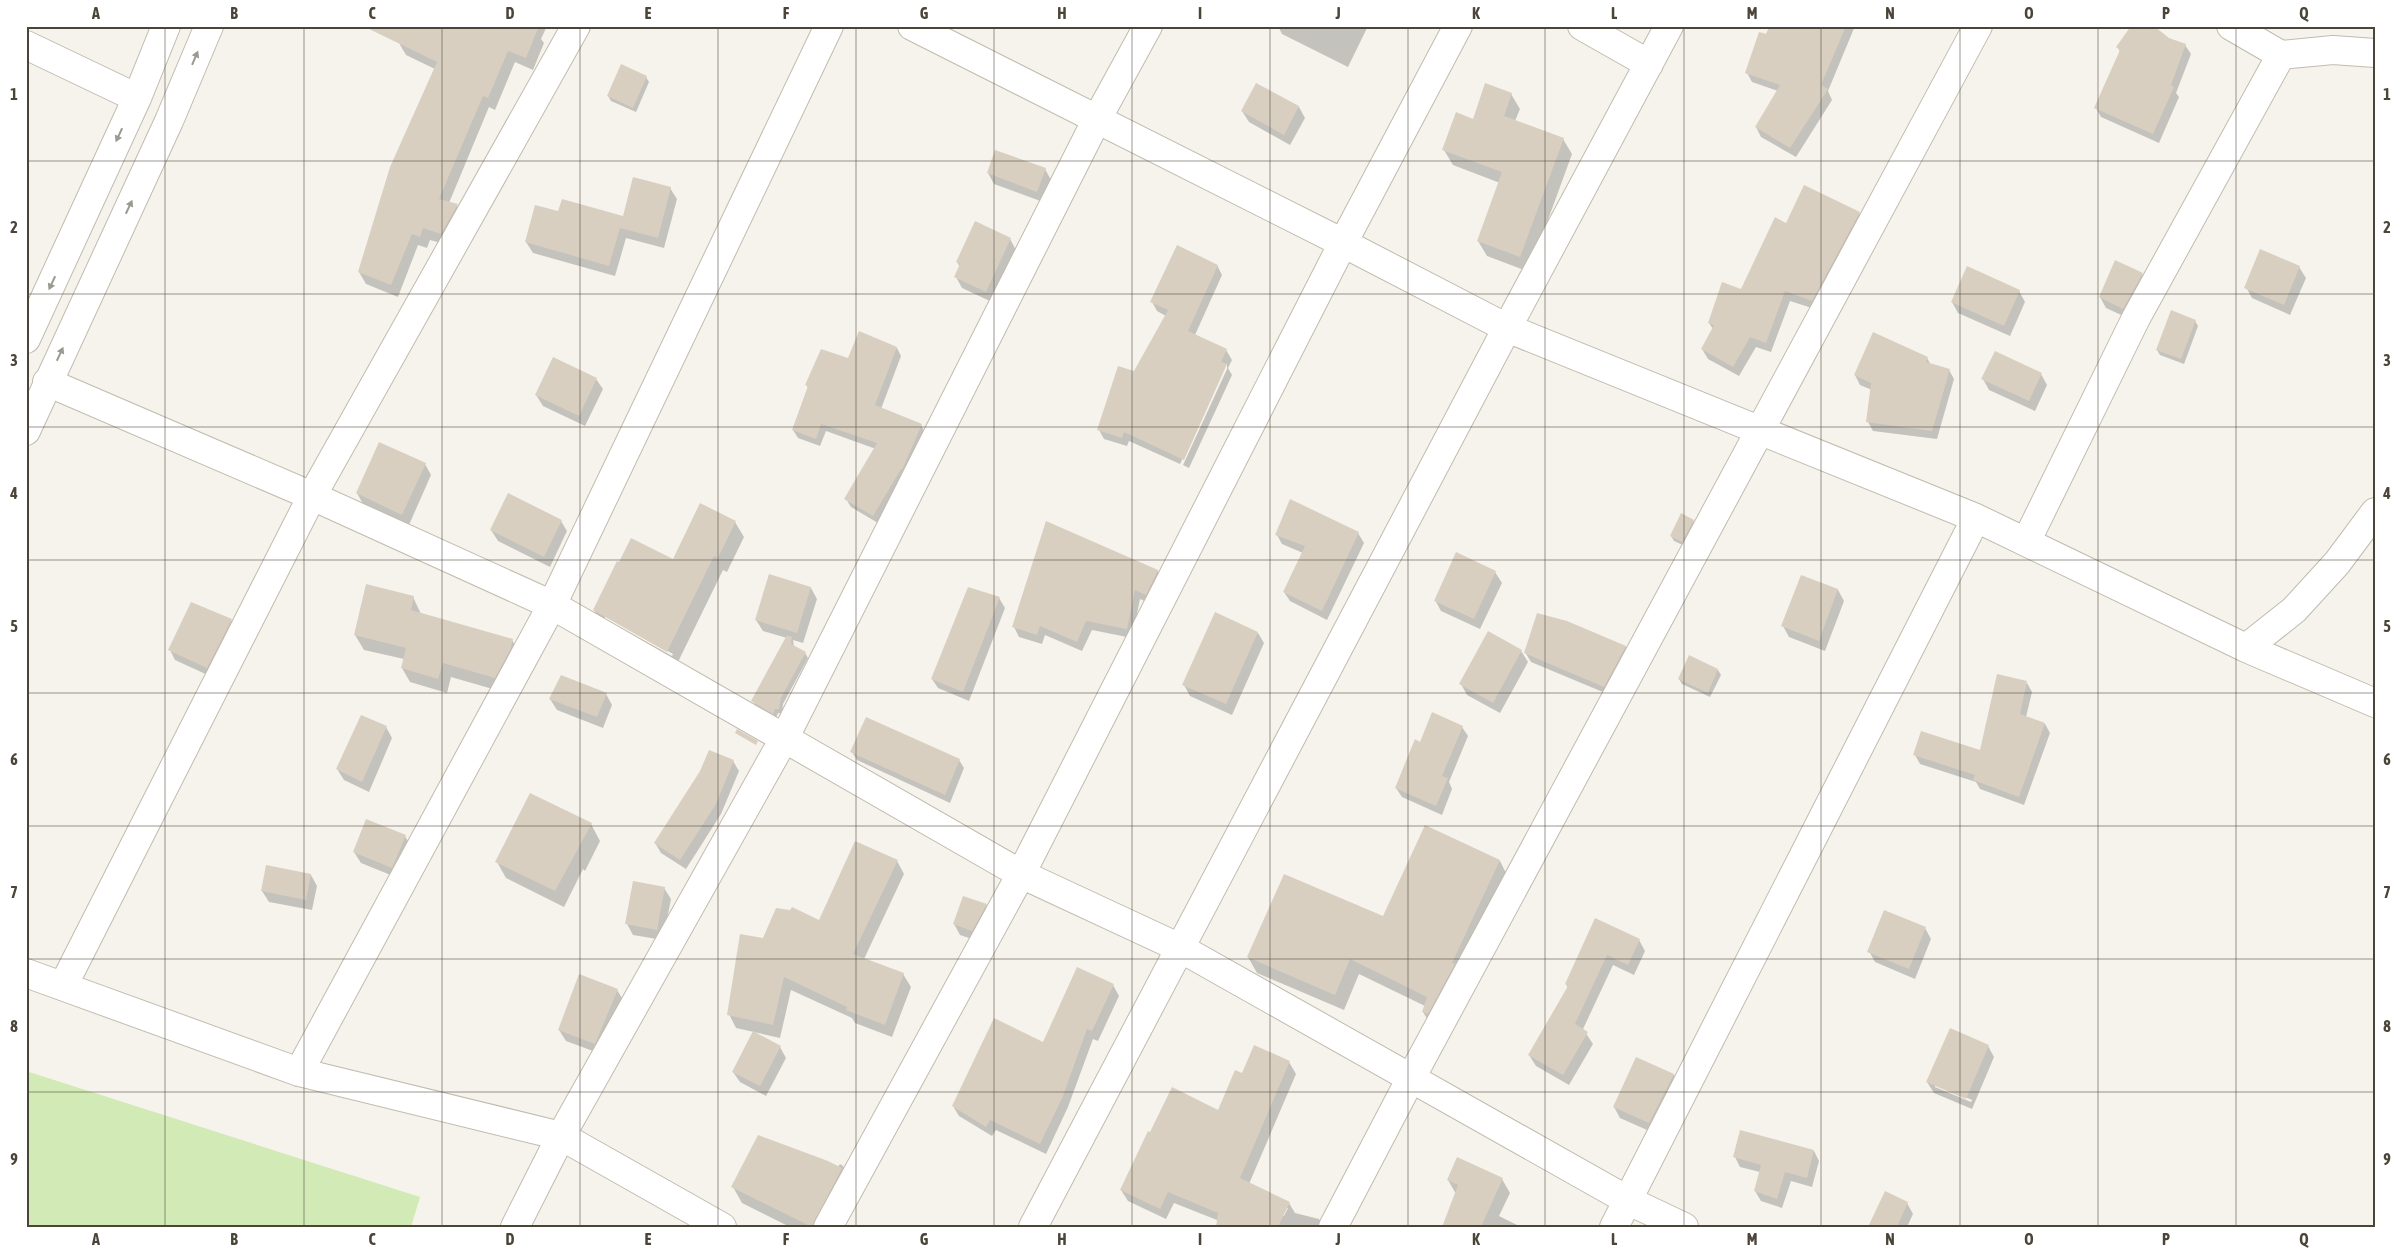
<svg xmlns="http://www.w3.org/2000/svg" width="2401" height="1253" font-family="'Asap Condensed',sans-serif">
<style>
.green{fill:#d2eab5}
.shadow{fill:#0003;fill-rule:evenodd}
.building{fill:#d8cfc1}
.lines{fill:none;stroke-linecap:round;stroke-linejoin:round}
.minor-casing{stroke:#c2bbae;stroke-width:30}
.minor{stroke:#fff;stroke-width:28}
.oneway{fill:#9c9892}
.grid{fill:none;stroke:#4b4439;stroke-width:1;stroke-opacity:0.55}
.neatline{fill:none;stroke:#4b4439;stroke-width:2}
.grid-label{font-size:16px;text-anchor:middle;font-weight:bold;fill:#4b4439}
</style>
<rect width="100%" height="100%" fill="#f6f3ec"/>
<path class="green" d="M26,1071l394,126 -9,30h-385z"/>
<path class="shadow" d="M407,26h140l-6,13 3,4 -11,27 -18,-8 -20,48 -6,-3 -40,96 8,3 7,11 -16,28 -18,-5 -3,8 -9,-3 -20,52 -32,-13 -7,-12 76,-203 -29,-14 -7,-12z
M1278,26h90l-20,41 -66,-33z
M1770,26h85l-27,65 4,9 -36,57 -35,-20 -5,-10 22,-36 -26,-9 -5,-9z
M2169,39l16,6 6,9 -15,39 3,4 -20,46 -58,-26 -5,-9 24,-56 -2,-5z
M646,77l3,5 -13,30 -25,-11 -3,-5z
M1257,85l42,22 6,11 -15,27 -41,-23 -7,-11z
M1511,94l9,15 -5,12 48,18 9,15 -43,118 -42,-16 -9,-15 22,-58 -47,-18 -9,-15 29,-30z
M1045,169l6,11 -8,22 -49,-18 -6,-11z
M670,188l7,11 -13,49 -38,-10 -11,38 -82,-23 -7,-11 33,-29 65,5z
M1859,213l6,10 -47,87 -28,-9 -19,51 -15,-5 -17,29 -31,-17 -6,-10 11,-20 -4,-6 33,-33 45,-66z
M1010,239l6,11 -24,52 -30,-14 -6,-11 4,-10 -3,-5z
M1217,265l5,10 -27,60 31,15 6,10 -4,8 4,7 -43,93 -6,-3 44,-96v-6l-47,101 -51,-23 -2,5 -23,-7 -5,-9 36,-57 31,-57 -9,-5 -5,-9z
M2299,267l7,11 -16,37 -38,-17 -6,-11z
M2142,274l6,11 -18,34 -24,-11 -6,-11z
M2019,291l6,11 -15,34 -52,-23 -6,-11z
M2195,321l3,5 -14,38 -24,-9 -3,-5z
M897,348l4,8 -20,53 40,16 4,8 -47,90 -27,-16 -5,-8 30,-50 -50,-18 -6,15 -22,-8 -5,-8 15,-42 -2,-4 43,-25z
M1927,358l4,7 18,5 5,9 -17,60 -64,-8 -5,-9 4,-32 -12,-5 -5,-10z
M2041,374l6,11 -12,26 -46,-21 -6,-11z
M596,379l7,10 -18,37 -42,-20 -7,-11z
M425,464l6,11 -22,50 -46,-21 -6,-11z
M561,521l6,10 -17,36 -52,-26 -7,-11z
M1693,521l3,5 -11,20 -11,-5 -3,-5z
M735,522l9,15 -17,35 -4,-2 -47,96 -73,-40 -9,-16zM605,616l68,38 -1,2 -67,-37z
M1046,523l112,48 5,10 -12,23 -11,-5 -8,39 -40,-8 -10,21 -37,-16 -3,9 -23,-7 -5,-10z
M1358,533l6,10 -37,77 -37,-19 -6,-9 19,-39 -21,-9 -5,-9z
M1495,572l7,11 -22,46 -39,-18 -6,-11z
M1802,576l36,14 6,11 -19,50 -36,-14 -6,-11z
M811,588l6,11 -14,44 -10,-3 1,7 11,6 3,5 -25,46 -1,10 -4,-1 -2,5 -20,-12 -3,-5 34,-63 -24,-7 -7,-11z
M413,597l8,17 91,26 8,14 -17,38 -52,-15 -4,16 -37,-11 -8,-14 2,-9 -40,-9 -9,-15z
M999,598l6,10 -36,93 -31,-13 -6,-9z
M231,620l6,9 -25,48 -37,-17 -5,-10z
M1258,633l6,10 -32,72 -42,-19 -6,-11z
M1625,646l6,10 -21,39 -79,-33 -6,-10z
M1521,651l7,11 -28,51 -33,-18 -6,-11z
M1718,670l3,5 -11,22 -28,-13 -3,-5z
M2027,683l5,9 -6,25 19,7 5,9 -26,72 -44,-16 -4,-7 -56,-18 -5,-9 66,-3z
M606,694l6,11 -9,23 -46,-18 -7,-11z
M386,727l6,11 -23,54 -25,-12 -7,-11z
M1462,727l6,9 -19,46 3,7 -10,26 -40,-18 -6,-9 25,-45z
M852,752l107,8 5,8 -14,35 -93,-43z
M733,761l6,10 -18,43 -35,55 -25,-16 -6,-10z
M591,824l9,17 -15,30 -2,-2 -19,38 -58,-29 -9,-16z
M1426,827l74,34 8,16 -76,150 -9,-15 2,-6 -66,-32 -15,36 -87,-37 -9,-16 135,-39z
M405,836l6,11 -13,31 -37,-15 -7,-11z
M897,861l7,13 -40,85 39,15 8,13 -19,50 -37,-14 -3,-5 -61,-28 -11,48 -44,-10 -7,-14 34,-74 56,-18z
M311,875l6,11 -5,24 -43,-8 -7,-11z
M664,888l7,11 -8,41 -30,-5 -6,-11z
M986,905l6,11 -14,25 -18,-6 -6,-11z
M1596,920l43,20 6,11 -11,24 -21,-10 -30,64 10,15 -24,41 -33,-19 -7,-11 39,-67 -2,-4z
M1925,928l6,11 -16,40 -40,-17 -6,-11z
M1113,985l6,11 -21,45 -5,-2 -25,68 -22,47 -50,-24 -4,6 -33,-20 -6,-10 90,-62z
M617,990l7,11 -23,53 -35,-13 -7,-11z
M1988,1046l6,11 -22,52 -38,-16 -7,-11zM1935,1084l37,16 -1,2 -36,-15z
M780,1047l6,11 -20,38 -26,-14 -7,-10z
M1636,1058l38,17 6,11 -24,48 -36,-16 -6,-11z
M1289,1062l7,12 -47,110 40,19 6,10 24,6 5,8h-104l2,-5 -48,-19 -8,16 -38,-18 -7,-11 97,-78 25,-37zM1285,1208h3l-4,8 -2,-1z
M1814,1151l5,10 -7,26 -21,-6 -9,27 -21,-7 -6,-10 5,-19 -20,-5 -5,-10z
M840,1164l3,2 9,17 -24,44h-38l-48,-24 -9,-16 105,-20z
M1502,1179l8,14 -11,23 22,11h-78l13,-33 -8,-14z
M1907,1203l6,11 -6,13h-37z"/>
<path class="building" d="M363,26h176l-13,32 -18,-7 -20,47 -5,-2 -44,103 19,5 -17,30 -18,-6 -3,9 -8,-3 -21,51 -33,-13 32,-105 47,-105z
M1769,26h77l-25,59 7,4 -38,59 -35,-21 25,-42 -35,-12 14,-41 8,2z
M2131,26h23l15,12 17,6 -15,41 3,2 -21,47 -59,-26 26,-58 -4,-3z
M621,64l26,12 -14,32 -26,-12z
M1256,83l43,23 -15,29 -43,-24z
M1485,83l27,10 -8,23 60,22 -44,119 -43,-16 25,-69 -60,-22 14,-38 17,7z
M995,150l51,18 -9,24 -50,-19z
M633,177l38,10 -13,51 -38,-10 -11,38 -84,-24 10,-37 23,6 4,-12 61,17z
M1804,185l56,27 -48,89 -27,-10 -19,52 -16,-6 -17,30 -32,-18 13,-24 -6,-2 14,-41 19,7 34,-72 11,6z
M975,221l36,17 -25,54 -32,-15 6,-13 -4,-2z
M1177,245l41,20 -30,66 39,18 -6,13 6,2 -43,96 -60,-28 -2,6 -25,-8 21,-64 16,5 34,-61 -18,-8z
M2260,249l40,17 -16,39 -40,-17z
M2115,260l28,13 -20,36 -24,-12z
M1967,266l53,24 -16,36 -53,-24z
M2171,310l25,10 -15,39 -25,-9z
M859,331l38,16 -22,58 47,19 -20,46 -1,-1 -28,47 -29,-17 33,-56 -56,-19 -5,15 -24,-9 16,-44 -3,-1 16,-36 27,9z
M1873,332l55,25 -2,5 24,7 -18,62 -66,-9 5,-39 -17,-8z
M1995,351l47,22 -13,28 -48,-22z
M553,357l44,21 -18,38 -44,-21z
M379,442l47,21 -24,52 -46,-22z
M508,493l54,27 -18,37 -54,-27z
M1290,499l69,33 -37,79 -39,-19 22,-46 -30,-11z
M700,503l36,18 -18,37 -4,-2 -47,96 -74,-42 24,-49 2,1 12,-24 42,21z
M1681,513l13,7 -12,22 -12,-6z
M1046,521l112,49 -12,25 -11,-5 -8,39 -41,-8 -9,21 -37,-16 -3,9 -25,-8z
M1456,552l40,19 -22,48 -40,-18z
M769,574l42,13 -14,46 -42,-13z
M1801,575l37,14 -19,52 -38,-15z
M366,584l48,12 -3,14 102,29 -3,11 -15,28 -52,-15 -5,16 -37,-11 5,-20 -52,-13z
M968,587l32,10 -37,95 -32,-13z
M191,602l41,17 -25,49 -39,-18z
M1215,612l43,20 -32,72 -44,-19z
M1537,613l30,8 59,25 -22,41 -80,-34z
M1488,631l34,19 -29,53 -34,-19z
M787,635l5,2 -1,7 15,8 -25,46 -2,11h-4l-2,5 -22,-13z
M1689,655l29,14 -10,24 -30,-14z
M1997,674l30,7 -7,33 25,9 -26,74 -46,-17 2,-5 -62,-20 8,-24 59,19z
M561,675l46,18 -10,24 -48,-18z
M1432,712l31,14 -21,50 6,2 -12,28 -41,-18 20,-49 5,3z
M361,715l26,11 -25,56 -26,-13z
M866,717l94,42 -15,36 -95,-43z
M737,729l21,12 -2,4 -21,-12z
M709,750l25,10 -18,44 -36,56 -26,-17 46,-72z
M530,793l62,30 -37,68 -60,-29z
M366,819l40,16 -14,33 -39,-16z
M1425,825l75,35 -48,103 3,1 -27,50 -6,-2 5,-15 -77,-38 -15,36 -88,-38 37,-83 99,42z
M855,841l43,19 -45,94 51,19 -19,52 -39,-15 1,-3 -63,-30 -11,48 -46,-10 13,-81 23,4 13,-30 14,2 2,-3 27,13z
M266,865l45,9 -5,26 -45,-9z
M633,881l32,6 -8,43 -32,-6z
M963,896l24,8 -15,27 -19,-7z
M1884,910l42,17 -17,42 -42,-17z
M1595,918l45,21 -12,26 -21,-10 -32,69 13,8 -25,43 -35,-20 40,-69 -3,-2z
M1077,967l37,17 -22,47 -5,-2 -24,67 -23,48 -50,-24 -4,7 -34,-21 42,-88 49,24z
M579,974l39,15 -23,55 -37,-14z
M1950,1028l39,17 -23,54 -40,-17z
M753,1031l28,15 -21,40 -28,-14z
M1254,1045l36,16 -50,117 50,24 -12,25h-62l2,-14 -50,-21 -8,17 -40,-19 28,-59 2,1 22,-45 46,23 17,-40 7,3z
M1636,1057l38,17 -25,49 -36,-16z
M1740,1130l74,20 -7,28 -22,-6 -8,27 -23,-8 7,-26 -28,-8z
M758,1135l70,26 14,7 -30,59 -81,-40z
M1457,1157l46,21 -22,49h-39l16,-42 -11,-5z
M1885,1191l23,11 -11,25h-29z"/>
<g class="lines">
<g class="minor-casing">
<path id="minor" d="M912,26l431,217 164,85 469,190 270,130 129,55
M1582,26l67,38
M2231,26l50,29 52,-5 42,3
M26,45l111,53
M26,339l111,-241 29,-72
M47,382l265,114 240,109 469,269 159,74 449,253 55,26
M26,431l143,-310 40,-95
M2026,542l110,-224 145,-263
M2246,648l48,-38 43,-47 38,-51
M26,973l273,99 262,64 161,91
M63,986l249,-490 264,-470
M299,1072l253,-467 277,-579
M515,1227l46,-91 224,-399 312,-618 51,-93
M828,1227l193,-353 322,-631 115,-217
M1033,1227l474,-899 162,-302
M1333,1227l78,-149 567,-1052
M1614,1227l362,-709"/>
</g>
<use href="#minor" class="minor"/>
</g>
<defs><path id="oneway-solid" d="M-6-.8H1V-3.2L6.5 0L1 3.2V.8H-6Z" transform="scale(1.25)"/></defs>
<g class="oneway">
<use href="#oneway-solid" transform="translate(195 58) rotate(-67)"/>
<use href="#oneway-solid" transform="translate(119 135) rotate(115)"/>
<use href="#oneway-solid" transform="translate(129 207) rotate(-65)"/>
<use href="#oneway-solid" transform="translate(52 283) rotate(115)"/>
<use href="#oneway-solid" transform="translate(60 354) rotate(-65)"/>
</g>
<path class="grid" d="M165,26v1201M304,26v1201M442,26v1201M580,26v1201M718,26v1201M856,26v1201M994,26v1201M1132,26v1201M1270,26v1201M1408,26v1201M1545,26v1201M1684,26v1201M1821,26v1201M1960,26v1201M2098,26v1201M2236,26v1201M26,161h2349M26,294h2349M26,427h2349M26,560h2349M26,693h2349M26,826h2349M26,959h2349M26,1092h2349"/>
<rect width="2401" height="1253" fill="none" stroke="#ffffff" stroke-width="55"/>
<rect x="28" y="28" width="2346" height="1198" class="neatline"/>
<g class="grid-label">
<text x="96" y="19">A</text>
<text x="234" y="19">B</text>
<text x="372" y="19">C</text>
<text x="510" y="19">D</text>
<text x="648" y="19">E</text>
<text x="786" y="19">F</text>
<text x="924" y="19">G</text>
<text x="1062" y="19">H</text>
<text x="1200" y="19">I</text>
<text x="1338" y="19">J</text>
<text x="1476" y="19">K</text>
<text x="1614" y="19">L</text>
<text x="1752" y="19">M</text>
<text x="1890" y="19">N</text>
<text x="2029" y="19">O</text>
<text x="2166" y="19">P</text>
<text x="2304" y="19">Q</text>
<text x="14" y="100">1</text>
<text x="2387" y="100">1</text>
<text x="14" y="233">2</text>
<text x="2387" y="233">2</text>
<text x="14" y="366">3</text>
<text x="2387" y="366">3</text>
<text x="14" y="499">4</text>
<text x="2387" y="499">4</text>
<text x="14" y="632">5</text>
<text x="2387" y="632">5</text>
<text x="14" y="765">6</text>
<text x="2387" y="765">6</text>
<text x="14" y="898">7</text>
<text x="2387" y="898">7</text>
<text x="14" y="1032">8</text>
<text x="2387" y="1032">8</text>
<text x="14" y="1165">9</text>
<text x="2387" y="1165">9</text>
<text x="96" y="1245">A</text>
<text x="234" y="1245">B</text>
<text x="372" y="1245">C</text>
<text x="510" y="1245">D</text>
<text x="648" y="1245">E</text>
<text x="786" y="1245">F</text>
<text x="924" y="1245">G</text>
<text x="1062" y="1245">H</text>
<text x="1200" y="1245">I</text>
<text x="1338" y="1245">J</text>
<text x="1476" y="1245">K</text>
<text x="1614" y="1245">L</text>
<text x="1752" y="1245">M</text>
<text x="1890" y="1245">N</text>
<text x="2029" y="1245">O</text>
<text x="2166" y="1245">P</text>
<text x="2304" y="1245">Q</text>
</g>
</svg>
